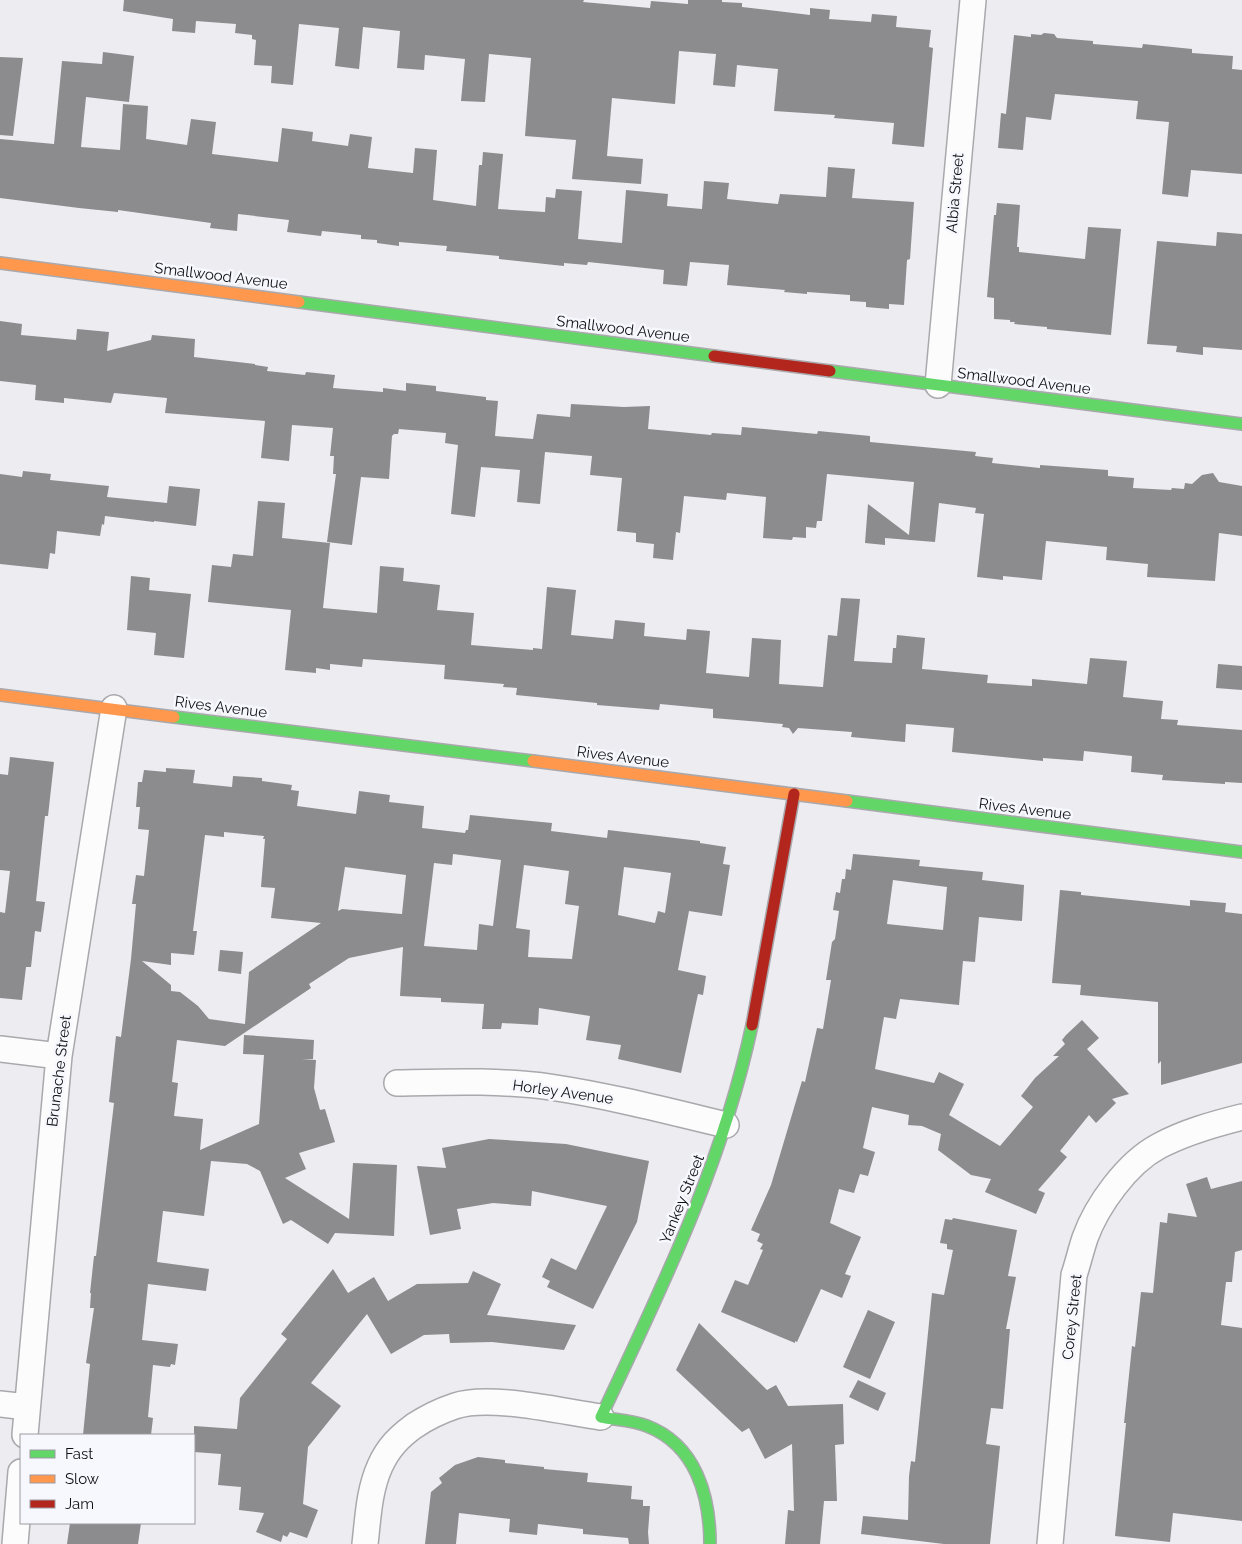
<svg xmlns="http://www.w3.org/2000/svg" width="1242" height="1544" font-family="Raleway,sans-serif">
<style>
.building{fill:#8c8c8f;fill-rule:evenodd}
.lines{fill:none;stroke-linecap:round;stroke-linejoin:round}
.street-casing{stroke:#a9a9ad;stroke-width:28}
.fast-casing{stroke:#a9a9ad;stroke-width:14}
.slow-casing{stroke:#a9a9ad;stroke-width:14}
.jam-casing{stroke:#a9a9ad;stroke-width:14}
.street{stroke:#fcfcfd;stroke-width:25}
.fast{stroke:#63d668;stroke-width:11}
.slow{stroke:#ff974d;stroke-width:11}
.jam{stroke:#b3261e;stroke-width:11}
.labels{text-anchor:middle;stroke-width:5;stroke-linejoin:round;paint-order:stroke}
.street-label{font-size:15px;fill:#101014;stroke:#f7f7fe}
</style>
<rect width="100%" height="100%" fill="#ececf1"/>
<path class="building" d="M124,0h460l-1,2 67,6 1,-7 37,3v-4h34v2l20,1v4l68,8v-7l20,2 -1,9 42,3 1,-8 25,2 -1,11 35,3 -2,17 4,1 -9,99 -32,-3 2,-21 -60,-5 1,-3 -61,-4 4,-42 -41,-4 -2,22 -22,-2 3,-31 -37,-3 -4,53 -63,-6 -5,58 36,3 -2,25 -69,-5 4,-39 -51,-4 6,-78 -42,-4 -4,48 -24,-1 4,-42 -40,-4 -1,15 -27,-2 3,-37 -37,-4 -4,42 -24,-3 4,-38 -40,-4 -6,61 -22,-2 1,-17 -18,-1 2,-25 -4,-1v-4l-17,-2 1,-9 -40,-3 -1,12 -23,-2 1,-12 -50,-8z
M1044,33l10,1 3,4 36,3v3l49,4 1,-4 49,5v4l41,3 -1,13 10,1v104l-51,-4 -3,27 -26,-3 7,-72 -33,-3 2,-18 -83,-7 -4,26 -25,-3 -3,33 -25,-2 3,-35 5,1 8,-79 17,2v-3l10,1z
M103,52l31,4 -5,46 -43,-5 -5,50 39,3 3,-46 25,2 -2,33 41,6 4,-26 25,3 -4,32 66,8 4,-34 31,4 -1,9 36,5 2,-12 22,3 -4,31 45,5 2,-25 22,2 -4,50 43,6 3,-41h3l1,-13 20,2 -5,55 47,3 1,-15 9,1 1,-9 26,2 -4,48 44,4 4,-53 42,4 -1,12 35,3 2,-28 25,2 -2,16 51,5 2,-10 46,3 2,-30 27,2 -3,29 62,4 -4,57 -3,1 -3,45 -15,-1v5l-23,-2v-5l-16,-1v-6l-43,-3v2l-23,-2 1,-2 -58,-5 2,-20 -39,-3 -3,24 -24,-2 1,-14 -76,-8 -1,3 -23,-2v3l-65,-7v-3l-53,-5 1,-5 -48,-4v4l-22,-3v-3l-16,-1v-4l-39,-4 -1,5 -34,-4 2,-12 -51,-6 -1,17 -27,-3 1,-5 -93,-13v2l-39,-4 -79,-10v-59l54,5 8,-83 40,3z
M0,57l23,1 -10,78 -13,-1z
M997,203l23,2 -3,42h2v5l66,7 3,-32 33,2 -10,106 -64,-6v-2l-33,-3 1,-2h-5v-2l-16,-1v-21l-7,-1 7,-82h2z
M1217,232l25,2v116l-39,-3v8l-27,-3 1,-6 -30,-2 10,-103 59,5z
M0,321l22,3 -1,11 55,5 1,-11 32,3 -2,19 44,-11 1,-5 43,4 -1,18 61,7v1l13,2 -1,4 38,4 1,-3 29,3 -2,13 50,4v-4l23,3v-8l30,3v5l50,6v3l12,1 -3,35 38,3 4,-25 33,3 1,-13 53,3 26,-1 -2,23 63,6 1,-2 29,2 1,-8 75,7 1,-3 52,5v6l106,10 -1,4 18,2 -1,5 48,5v-3l68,5v6l26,2 -1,10 38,2 1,-2 12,1 1,-6 7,1 10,-9 11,-2 6,9 23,4v50l-23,-3 -4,48 -68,-4 1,-13 -42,-4 1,-13 -61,-6 -4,39 -39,-4v4l-26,-3 7,-63 -9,-1 1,-5 -37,-5 -4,39 -50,-4v7l-20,-2 3,-39 41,31 5,-53 -87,-8 -5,47h-5l-1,7 -10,-1v11l-13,-1 -1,3 -29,-2 3,-41 -39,-4 -1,7 -42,-4 -4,37 -4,-1 -3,28 -20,-2 1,-14 -18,-2v-9l-19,-2 5,-53 -32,-3 2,-19 -47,-4 -5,52 -23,-2 3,-32 -39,-3 -6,50 -24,-3 7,-69 -13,-2 1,-10 -47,-4 -1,5h-4l-2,2 -3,43 -28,-2 -9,68 -25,-3 9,-68h-3l1,-18h-4l3,-28 -41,-3 -3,36 -28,-3 4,-37 -100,-8 2,-15 -53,-5 -3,10 -47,-5v5l-29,-3 1,-15 -36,-4z
M23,471l28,3 -1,6 59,6 -2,11 60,6 2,-17 31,3 -4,37 -42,-5v1l-49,-6 -1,9 -2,-1 -2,12 -43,-5 -2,23 -5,-1 -2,16 -48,-5v-90l22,3z
M258,501l27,2 -3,35 48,5 -7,65 54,5 3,-47 24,2 -1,13 37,4 -3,25 37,3 -3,32 62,5v-2l9,1 5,-62 29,3 -5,45 42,4 2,-19 30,3 -1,13 42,4 1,-11 23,2 -4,42 43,4 3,-39 29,2 -2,44 44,3 5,-52 9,1 4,-38 19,1 -6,62 38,2 1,-15h3l1,-13 28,3 -3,31 66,6 -1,8 45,3v-7l55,5 3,-26 37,3 -4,36 40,4 -2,18 17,1 -1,5 65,5v53l-17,-1v2l-63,-4 1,-5 -32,-3 1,-16 -48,-5 -1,10 -40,-3v3l-91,-9 2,-24 -48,-4 -1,18 -54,-5 1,-5 -54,-4 -5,6 -4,-6 -7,-1 1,-3 -70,-6v-9l-53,-5 -1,6 -62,-5v-2l-81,-8 1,-7 -14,-1 1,-3 -60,-5 1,-14 -82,-6 -1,8 -32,-3v6l-14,-2v5l-31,-3 6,-60 -83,-8 4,-37 19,2 2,-13 20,2z
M131,576l19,2 -1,12 42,4 -7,64 -30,-3 2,-22 -29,-3z
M1218,664l24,2v24l-26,-2z
M10,757l44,5 -6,54h-3l-9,85 9,1 -4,30 -6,-1 -4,36h-5l-4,33 -22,-2v-86l5,1 5,-42 -10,-1v-96l8,1z
M166,768l29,2 -2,13 39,4 1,-11 29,2v3l30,4 -1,5 8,1 -2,15 59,8 3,-23 31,4 -1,7 35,4 -2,22 43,5 1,-3h2l2,-15 82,8 -1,8 56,7 1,-8 92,11v2l26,4 -3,17 7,1 -8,51 -33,-5 -11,59 28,6 -3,19 -5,-1 -17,79 -63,-14 3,-14 -35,-5 4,-24 -51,-8 -1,17 -36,-2 -1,6h-19l2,-25 -43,-2v-4l-41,-2 3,-49 -54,11 -40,26 2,4 -86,58 -48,-6 -5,42 6,1 -4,33 29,3 -3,31 59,-26 5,-69 -21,-1 1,-19 70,5 -1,19h-11l14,1 -2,28 6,22 5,-1 10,33 -36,11 7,16 -21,9 64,41 4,-56 44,2 -3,71 -59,-3 -7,11 -37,-24 -8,4 -23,-53 -13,-7 -36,-3 -7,55 -41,-5 -6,51 52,7 -3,22 -58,-7 -6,56 36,4 -3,21 -4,-1 -1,3 -17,-2 -5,52 5,1 -2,17h-68l7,-71 -4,-1 8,-55h-4l1,-15h-1l4,-37h2l18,-153 -5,-1 7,-66 5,1 10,-78 5,-55h-4l4,-29 8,1 5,-46 -11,-1 2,-22h-4l2,-25h4l2,-12 22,2zM224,832l40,4 -1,3h2l-4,48 14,1 -4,30 50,5 -72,49 -4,52 -36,-5 -11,-13 -18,-14 -9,-1v-6l-29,-24 29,4v-12l23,2 3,-24h-4l12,-96 19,2zM453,854l48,6 -8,66 -14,-2 -2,26 -53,-4 10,-83 18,2zM524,865l45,6 -4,33 14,2 -7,53 -44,-2 2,-27 -14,-2zM345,867l61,8 -4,39 -60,-5 -4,2zM624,867l47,6 -6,40 -7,-2 -3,12 -37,-8z
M853,854l67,6 -1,6 64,6 -1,8 42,5 -2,36 -43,-4 -4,45 -12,-1 -4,44 -59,-6 -4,20 -12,-2 -9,52 59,14 5,-11 25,12 -15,31 51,31 33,-39 -12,-11 14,-18 24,-22h-6l12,-12 -3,-4 4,-5 16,-15 17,18 -12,11 42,45 -17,5 4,4 -20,20 -7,-8 -29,36 7,6 -29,33 7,3 -9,21 -51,-22 6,-13 -20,-4 -33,-25 3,-16 -19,-8 -14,-1 1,-10 -37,-8 -9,41 12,4 -7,24 -8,-2 -6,19 -15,-4 -9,34 31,14 -16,37 6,2 -9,22 -21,-9 -24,53 -2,-1v2l-74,-31 14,-32 13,5 15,-35 -3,-1 3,-5 -6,-3 3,-7 -9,-4 20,-45 31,-104 3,1 12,-54 6,1 8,-49h-5l6,-38 3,-3 4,-28 -6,-1 3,-18 4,1 2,-14h3l1,-10 5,1zM893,880l54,7 -4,43 -56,-6z
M1060,890l21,2v3l109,11v-6l36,3 -1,9 17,2v149l-81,22v-24l-3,3v-62l-78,-7 1,-10 -29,-2z
M220,950l23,2 -2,22 -23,-3z
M489,1139l77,5 83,17 -12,61 -44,87 -46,-22 3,-6 -8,-4 9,-19 25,12 31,-64 -75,-15 -1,15 -38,-3 -36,6 4,20 -31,6 -13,-69 29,2 -4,-20z
M1207,1177l4,12 31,-8v69l-7,2 -3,30h-6l-5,43 21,3v193l-69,-8 -3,29 -55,-6 11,-113h-2l8,-77 3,1 6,-55 12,1 7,-71 7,1 1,-10 29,4 -11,-33z
M953,1218l64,12 -9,46 8,1 -10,52h4l-7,80 -12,-1 -5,36 14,2 -10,98h-46l-83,-10 2,-18 45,4 1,-44 2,-15 4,1 17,-169 12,2 9,-45 -6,-1v-5l-7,-1 5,-24 7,1z
M333,1269l15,24 26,-16 14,24 29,-17 51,-1 5,-12 28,13 -14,31 89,10 -12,25 -72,-8 -42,1 -1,-9 -25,1 -33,19 -24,-40 -56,69 30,23 -33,41 -5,57 15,6 -11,28 -17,-6 -3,5 -4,-2 -2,7 -25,-10 8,-19 -25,-3 2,-23 -23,-2 3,-31 -27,-2v-26l43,3 3,-31 47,-59 -6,-5z
M868,1310l27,12 -25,57 -27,-12z
M699,1323l68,67 9,-5 12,21 55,-2 1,40 -9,1 2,56h-13l-4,43h-35l3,-34 6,1 -2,-67 -27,15 -16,-31 -7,4 -66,-62z
M858,1380l28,13 -8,18 -29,-14z
M478,1457l27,3v3l39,4v2l44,4 -1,9 45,4 -1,13 12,1v6h7l-2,26 1,12h-20l-1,-6 -45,-4v-5l-45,-5 -1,11 -28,-3 1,-13 -51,-6 -3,31h-31l6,-52 11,-9 -3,-5 16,-13z
M70,1523h71l-3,21h-71z"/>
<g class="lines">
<g class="street-casing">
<path id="street" d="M938,385l35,-385
M0,1049l59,7
M397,1083c50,-1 104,-3 153,4 60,9 118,24 176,38
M0,1404l27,3
M25,1435l34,-379 55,-348
M15,1544l6,-72
M365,1544c3,-26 4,-54 15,-78 8,-18 19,-29 34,-40 12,-8 26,-15 41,-20 35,-12 108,6 146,11
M1050,1544l24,-269c4,-12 7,-25 11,-37 12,-33 42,-75 74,-92 26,-14 55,-22 83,-29"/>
</g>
<g class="fast-casing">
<path id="fast" d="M299,302l415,54
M830,371l412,53
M174,717l359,44
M847,801l395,51
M710,1544c0,-48 -14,-99 -63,-118 -15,-6 -31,-6 -46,-9 61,-130 121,-251 151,-392"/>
</g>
<g class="slow-casing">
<path id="slow" d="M0,263l299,39
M0,695l174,22
M533,761l314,40"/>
</g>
<g class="jam-casing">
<path id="jam" d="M714,356l116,15
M752,1025l42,-231"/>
</g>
<use href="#street" class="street"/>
<use href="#fast" class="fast"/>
<use href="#slow" class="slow"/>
<use href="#jam" class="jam"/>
</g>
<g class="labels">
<g class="street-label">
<text transform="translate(955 193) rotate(-85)" y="5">Albia Street</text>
<text transform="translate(221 276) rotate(7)" y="5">Smallwood Avenue</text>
<text transform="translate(623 329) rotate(7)" y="5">Smallwood Avenue</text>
<text transform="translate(1024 381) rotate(7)" y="5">Smallwood Avenue</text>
<text transform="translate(221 707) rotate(7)" y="5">Rives Avenue</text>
<text transform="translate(623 757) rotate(7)" y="5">Rives Avenue</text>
<text transform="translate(1025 809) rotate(7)" y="5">Rives Avenue</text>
<text transform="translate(59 1071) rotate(-83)" y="5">Brunache Street</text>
<text transform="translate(563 1092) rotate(8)" y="5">Horley Avenue</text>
<text transform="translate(682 1199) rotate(-68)" y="5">Yankey Street</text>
<text transform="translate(1072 1317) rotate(-84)" y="5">Corey Street</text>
</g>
</g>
<rect x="20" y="1434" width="175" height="90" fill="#f7f7fe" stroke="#9b9ba0"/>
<rect x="30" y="1450" width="25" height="8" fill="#63d668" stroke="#9b9ba0"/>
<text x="65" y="1459" font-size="15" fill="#101014">Fast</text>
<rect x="30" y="1475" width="25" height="8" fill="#ff974d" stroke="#9b9ba0"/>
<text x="65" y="1484" font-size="15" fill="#101014">Slow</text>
<rect x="30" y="1500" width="25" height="8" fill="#b3261e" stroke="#9b9ba0"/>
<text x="65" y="1509" font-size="15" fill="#101014">Jam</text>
</svg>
